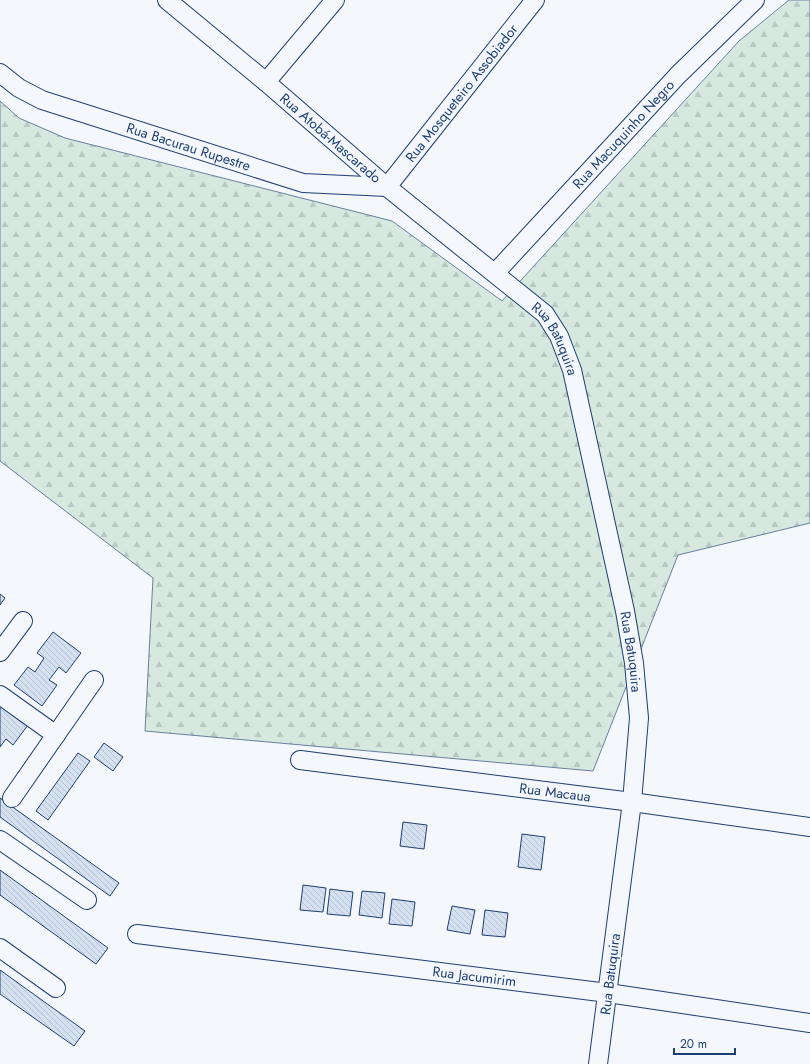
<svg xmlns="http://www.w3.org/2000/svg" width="810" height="1064" font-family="Jost,sans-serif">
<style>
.forest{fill:url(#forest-firs);stroke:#687fa3}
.building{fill:url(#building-back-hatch);stroke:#1d3f73}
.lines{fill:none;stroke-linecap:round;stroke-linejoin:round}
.minor-casing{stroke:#1d3f73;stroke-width:20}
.minor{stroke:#f4f7fb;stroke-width:18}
.labels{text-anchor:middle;stroke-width:3;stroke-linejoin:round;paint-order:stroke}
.street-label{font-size:14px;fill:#1d3f73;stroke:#f4f7fb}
</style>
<defs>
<pattern id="forest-firs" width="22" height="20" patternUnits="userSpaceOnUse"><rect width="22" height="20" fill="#d7e8df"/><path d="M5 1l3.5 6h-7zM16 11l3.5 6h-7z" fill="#b8c8c3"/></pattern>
<pattern id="building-back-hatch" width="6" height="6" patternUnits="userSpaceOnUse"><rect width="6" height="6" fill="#d5e0f0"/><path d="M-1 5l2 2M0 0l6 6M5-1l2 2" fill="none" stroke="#b6c1d1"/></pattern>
</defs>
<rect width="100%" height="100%" fill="#f4f7fb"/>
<path class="forest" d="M789,0h21v523l-132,32 -85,216 -448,-40 8,-153 -153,-117v-360l19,17 46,20 327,83 110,80 237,-260z"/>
<path class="building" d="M0,594l5,4 -5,7z
M53,632l28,21 -15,20 -7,-6 -10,13 8,5 -15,21 -28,-21 14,-18 7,5 9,-14 -7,-5z
M0,704l28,21 -15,20 -7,-6 -6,8z
M104,743l19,14 -10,14 -19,-14z
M78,753l12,8 -42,59 -12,-9z
M0,798l119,85 -9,13 -110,-79z
M403,822l24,3 -3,24 -24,-3z
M522,834l23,3 -4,33 -23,-3z
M0,870l108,78 -12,16 -96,-69z
M303,885l23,3 -3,24 -23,-2z
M330,889l23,3 -3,24 -23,-2z
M362,891l23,2 -3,25 -23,-3z
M392,899l23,3 -3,24 -23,-2z
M452,906l23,4 -5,24 -23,-4z
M485,910l23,3 -3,24 -23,-2z
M0,970l85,61 -11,15 -74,-52z"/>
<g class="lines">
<g class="minor-casing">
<g id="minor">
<path id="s1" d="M167,0l99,82 121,105 158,127 14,22 13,34 53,241 9,52 5,55 -7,84 -34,262"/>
<path id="s2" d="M0,73l19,15 23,12 261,83 84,4 148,-187"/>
<path d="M266,82l69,-82"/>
<path id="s3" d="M495,273l183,-198 77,-75"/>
<path d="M0,652l23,-31"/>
<path d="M0,695l56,40"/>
<path id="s4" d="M300,760l332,42 178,25"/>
<path d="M12,798l82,-118"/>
<path d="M0,840l87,60"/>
<path id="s5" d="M137,934l471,59 202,30"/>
<path d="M0,948l56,40"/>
</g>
</g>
<use href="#minor" class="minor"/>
</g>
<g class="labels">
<g class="street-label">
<text dy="5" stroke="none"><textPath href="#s2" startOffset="528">Rua Mosqueteiro Assobiador</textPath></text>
<text dy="5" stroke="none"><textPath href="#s3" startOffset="189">Rua Macuquinho Negro</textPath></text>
<text dy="5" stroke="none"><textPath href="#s1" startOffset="214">Rua Atobá-Mascarado</textPath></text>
<text dy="5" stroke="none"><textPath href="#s2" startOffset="204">Rua Bacurau Rupestre</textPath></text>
<text dy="5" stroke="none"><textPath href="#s1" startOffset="518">Rua Batuquira</textPath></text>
<text dy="5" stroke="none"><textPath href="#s1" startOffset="842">Rua Batuquira</textPath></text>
<text dy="5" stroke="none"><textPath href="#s4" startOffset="257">Rua Macaua</textPath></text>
<text transform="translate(610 974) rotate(-83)" y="5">Rua Batuquira</text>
<text dy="5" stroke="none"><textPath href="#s5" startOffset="340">Rua Jacumirim</textPath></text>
</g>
</g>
<path d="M674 1048v6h61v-6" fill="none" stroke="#1d3f73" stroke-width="2"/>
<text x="680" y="1048" font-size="12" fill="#1d3f73" stroke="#f4f7fb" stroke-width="3" paint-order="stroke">20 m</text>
</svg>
